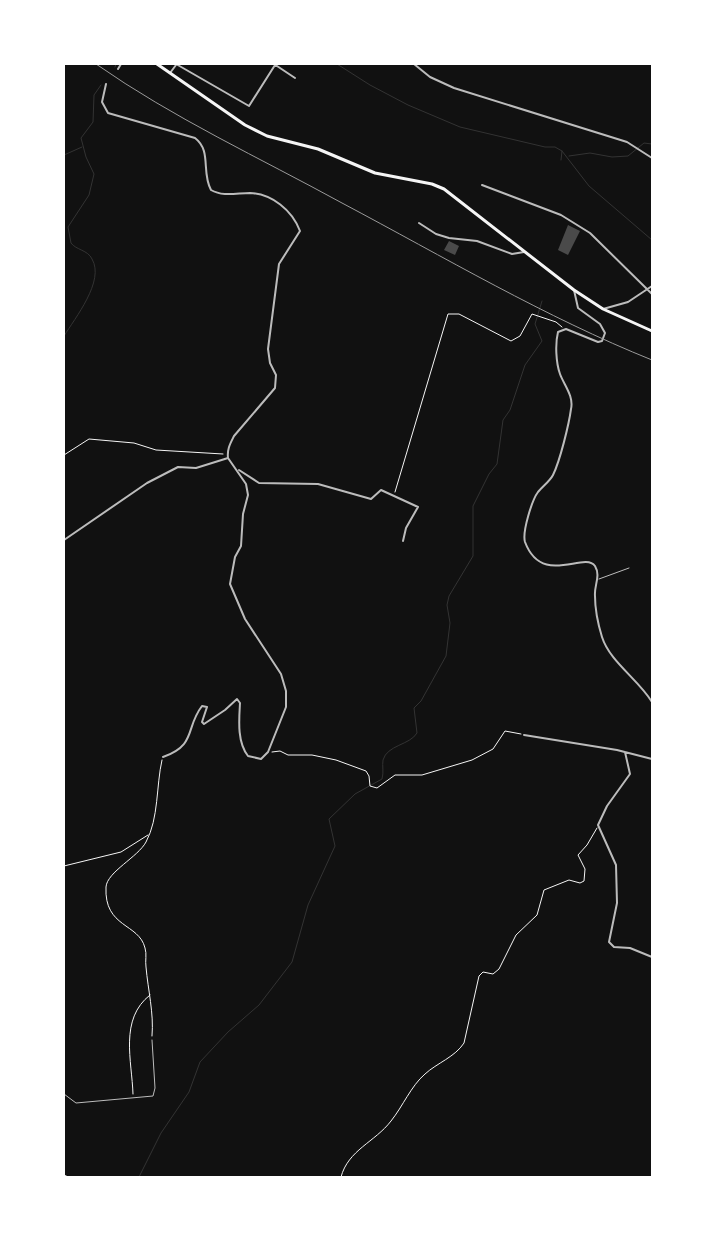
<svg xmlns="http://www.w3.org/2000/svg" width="716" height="1241" font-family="'Source Serif 4',serif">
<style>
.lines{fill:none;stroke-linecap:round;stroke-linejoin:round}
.stream{stroke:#333;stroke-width:1}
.building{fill:#4a4a4a}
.path{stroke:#f5f5f5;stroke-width:1}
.service{stroke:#bcbcbc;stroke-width:1}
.minor{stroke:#bcbcbc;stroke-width:2}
.secondary{stroke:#f5f5f5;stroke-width:3}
.primary{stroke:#f5f5f5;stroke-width:3}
.rail{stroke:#9a9a9a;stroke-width:1}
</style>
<rect width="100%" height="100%" fill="#111"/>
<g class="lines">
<path class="stream" d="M337,64l33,21 38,20 52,22 85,20h10l7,4 27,35 63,54
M115,67l1,-3
M64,155l18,-8
M569,156l21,-3 22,4 16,-1 16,-13 8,1
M561,160l1,-9
M64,336c11,-18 41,-55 28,-77 -4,-9 -16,-9 -21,-16l-3,-16 21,-32 5,-21 -8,-17 -5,-19 12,-16 1,-27 7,-10
M139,1177l22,-44 28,-41 11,-30 28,-30 31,-27 33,-43 16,-57 27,-59 -6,-27 26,-25 27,-15c2,-7 0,-13 1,-19 4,-15 27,-15 34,-27l-3,-25 7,-7 25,-45 4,-33 -3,-18 2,-9 24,-40v-50l16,-32 8,-10 6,-44 7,-10 15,-45 17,-24 -7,-17 7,-23"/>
</g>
<path class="building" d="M568,225l12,6 -12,24 -10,-5z
M449,241l10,5 -4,9 -11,-5z"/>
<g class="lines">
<path class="path" d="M64,455l25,-16 45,4 22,7 67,4
M395,492l53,-178h11l52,27 9,-5 12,-22 24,8 6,5
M272,752l8,-1 8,4h24l24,5 30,11 3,5 1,10 7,2 18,-13h27l50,-15 21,-11 12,-18 16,3
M64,866l57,-14 27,-17
M152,1036c2,-23 -4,-46 -6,-69 -1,-6 1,-13 -1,-19 -6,-25 -41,-20 -39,-61 1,-15 32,-30 40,-45 13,-24 10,-56 16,-82
M133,1094c-1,-33 -14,-75 17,-99
M341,1177c7,-27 34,-35 50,-56 12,-15 20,-35 34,-47 12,-11 30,-17 39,-31l15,-67 4,-4 10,2 6,-5 17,-34 21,-20 7,-25 25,-10 11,3 4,-2 1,-12 -7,-14 9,-10 10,-17"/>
<path class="service" d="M599,579l30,-11
M64,1094l12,9 77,-7 2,-8 -3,-48"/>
<path class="minor" d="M176,64l73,42 26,-41
M274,64l21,14
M414,64l16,13 24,11 173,54 25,16
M118,69l3,-5
M170,73l6,-8
M106,84l-4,18 6,11 87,25c17,13 6,34 16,52 12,7 26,3 39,3 22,1 42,17 50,38l-21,33 -11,85 2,14 6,12 -1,13 -41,48c-4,8 -7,13 -6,22l18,26 2,11 -5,19 -2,32 -6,11 -5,27 15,35 36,55 5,17v16l-18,45 -7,7 -13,-3c-11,-14 -9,-36 -8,-53l-3,-4 -12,11 -21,14 -2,-2 5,-15 -5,-1c-17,22 -5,39 -39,51
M482,185l79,30 29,18 62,61
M419,223l17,11 13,4 28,3 35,13 12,-2
M574,290l4,18 22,16 5,9 -3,8 -4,1 -32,-13 -8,3c-3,12 -2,31 2,42 4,11 14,22 11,35 -2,15 -11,52 -18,66 -3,6 -10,11 -15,17 -6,8 -16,40 -13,50 17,45 59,9 70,24 6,10 -1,19 0,30 0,13 3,28 7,41 8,25 36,42 50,65
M603,309l25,-7 24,-16
M239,470l20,13 59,1 53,15 10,-9 37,17 -12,21 -3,13
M64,540l83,-57 31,-16 18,1 32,-10
M524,735l93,15 35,9
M625,752l5,22 -23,32 -9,19 18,40 1,38 -8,39 5,5 16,1 22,9"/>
<path class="secondary" d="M64,1176l2,1"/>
<path class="primary" d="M157,64l88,61 22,11 51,13 57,24 57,11 12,5 130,101 29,19 49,22"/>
<path class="rail" d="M96,64c77,54 164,94 246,139 102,54 203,114 310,157"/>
</g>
<rect width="716" height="1241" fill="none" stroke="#ffffff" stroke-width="130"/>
</svg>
